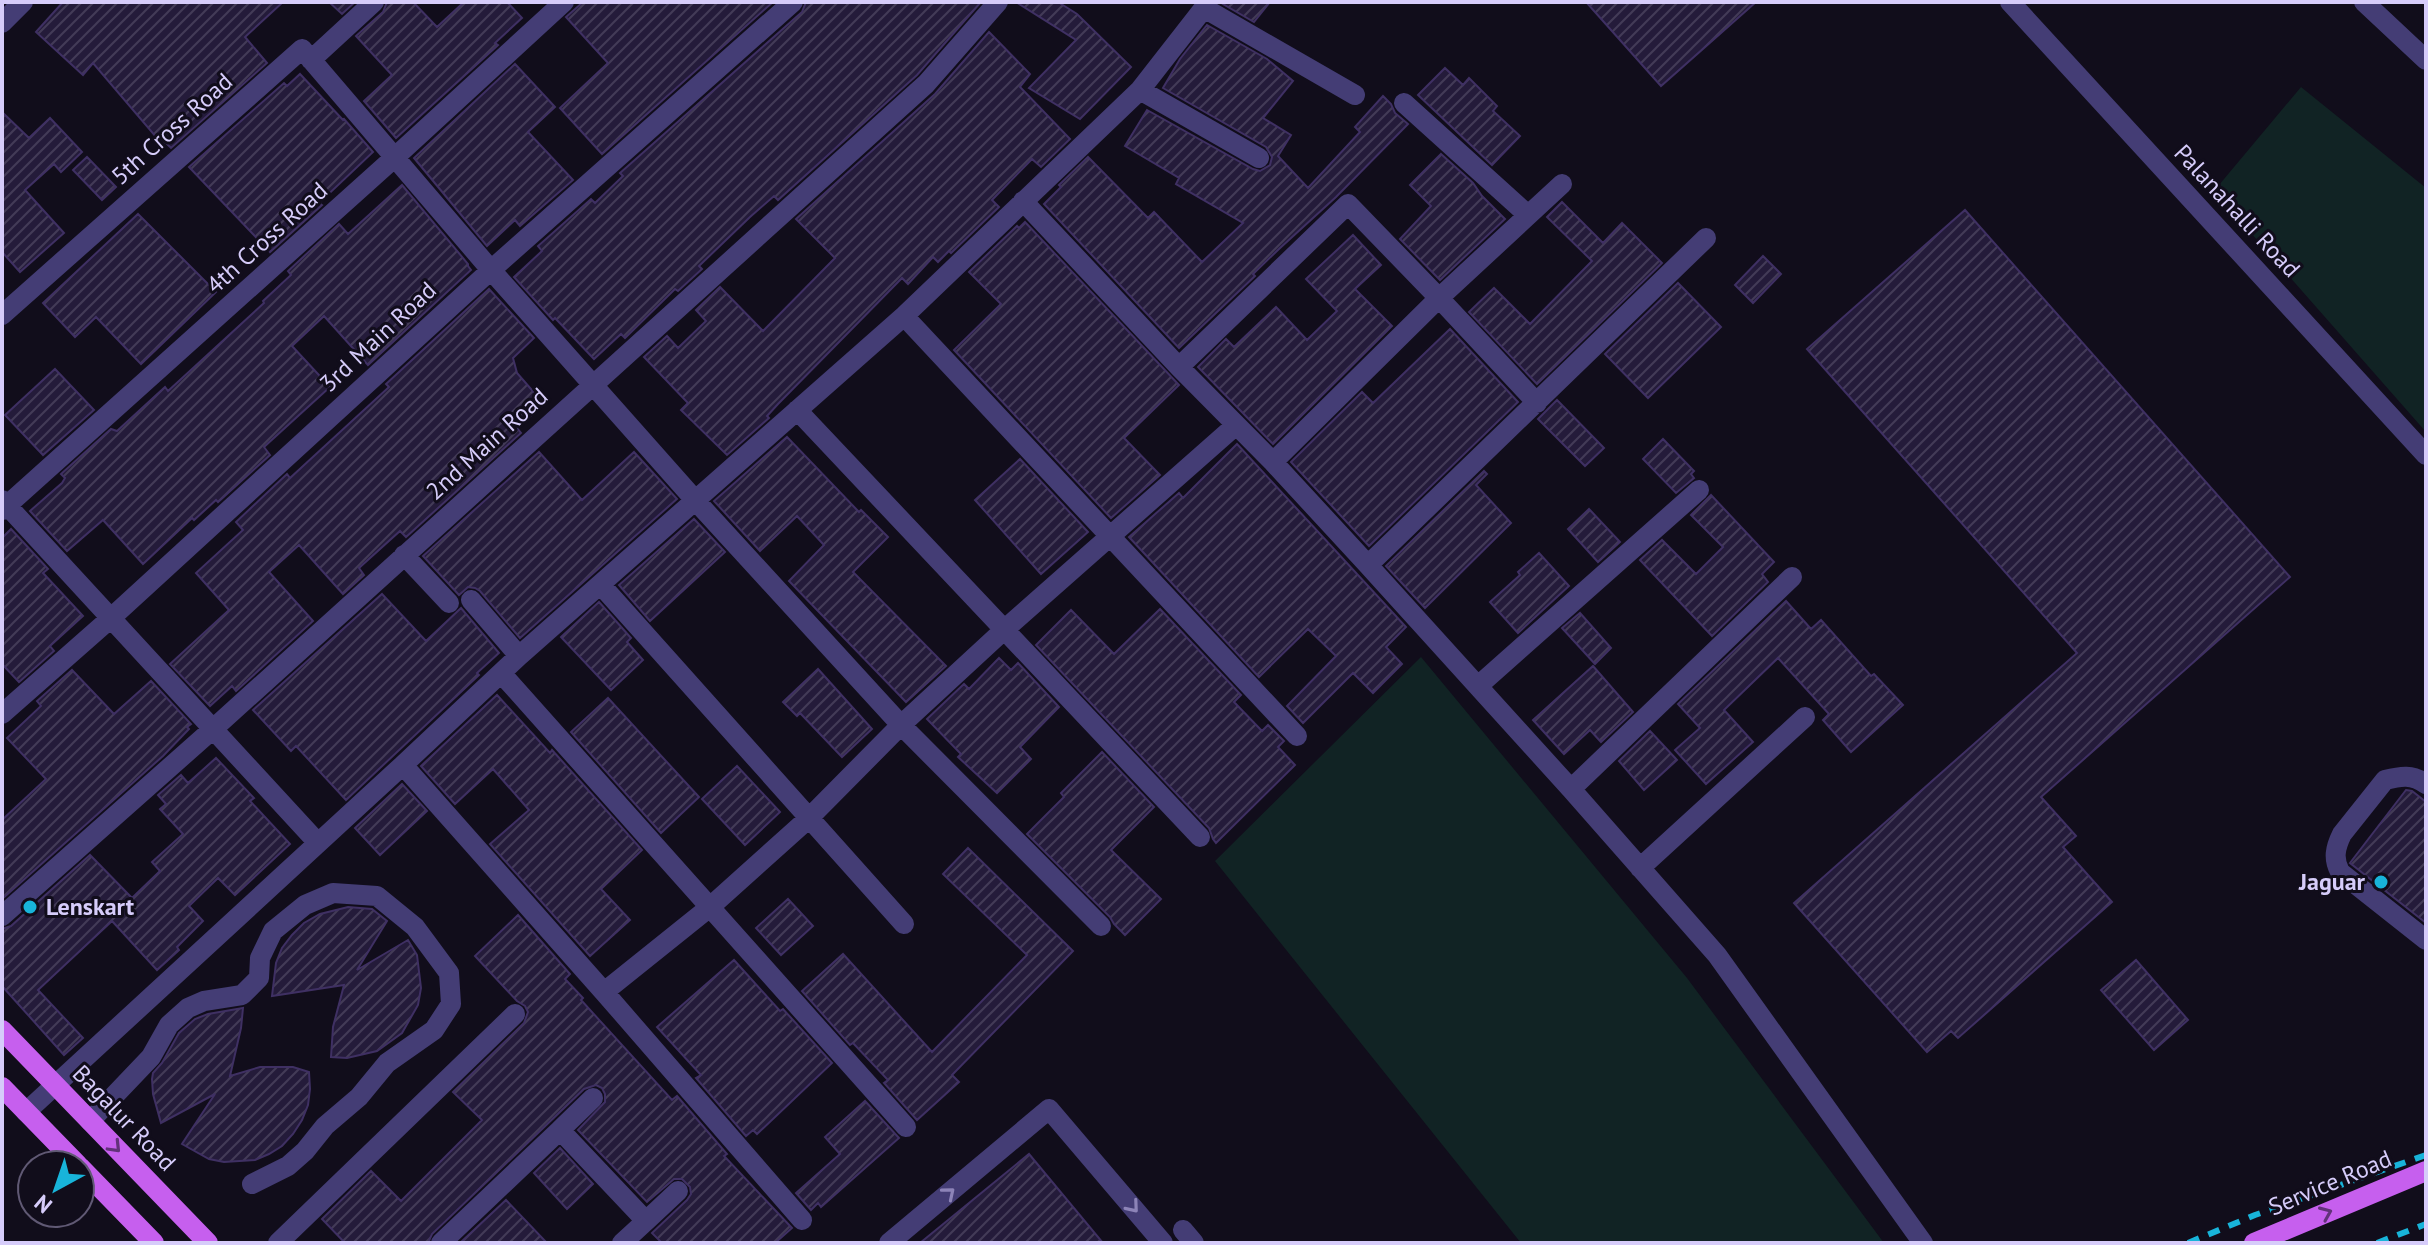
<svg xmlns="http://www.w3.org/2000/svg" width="2428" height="1245" font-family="'PT Sans',sans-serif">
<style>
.grass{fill:#112324}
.building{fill:url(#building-hatch);stroke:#3f3063;stroke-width:2}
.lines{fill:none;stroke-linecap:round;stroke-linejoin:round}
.minor{stroke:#443d75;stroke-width:20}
.major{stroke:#c65fee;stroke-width:20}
.rail{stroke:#18b4da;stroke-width:6;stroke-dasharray:12 10;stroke-linecap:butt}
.oneway{stroke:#62327a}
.oneway2{stroke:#8d84b8}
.poi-dot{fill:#18b4da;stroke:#110d1b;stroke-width:3}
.labels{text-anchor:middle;stroke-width:6;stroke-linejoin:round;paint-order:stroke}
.street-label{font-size:24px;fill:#d6ccfa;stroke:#110d1b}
.poi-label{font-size:24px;font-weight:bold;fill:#d6ccfa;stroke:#110d1b;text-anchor:end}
</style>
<defs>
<pattern id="building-hatch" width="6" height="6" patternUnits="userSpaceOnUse" patternTransform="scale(2)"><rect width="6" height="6" fill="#241b3a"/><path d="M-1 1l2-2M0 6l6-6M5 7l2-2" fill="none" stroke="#433b57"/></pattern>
</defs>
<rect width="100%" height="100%" fill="#110d1b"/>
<path class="grass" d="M2301,87l125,101v244l-212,-241z
M1421,657l266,321 197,265h-363l-306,-382z"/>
<path class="building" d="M63,2h220l-38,35 22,26 -96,85 -6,-6 -3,2 -69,-81 -10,12 -47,-43z
M329,2h26l-13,12z
M387,2h26l24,25 27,-25h43l15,16 -27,25 3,2 -102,93 -32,-37 28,-26 -36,-39 27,-24z
M583,2h190l-171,152 -42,-46 48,-45 -42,-46z
M806,2h175l-64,73 -139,125 -4,-4 -24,21 -51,49 3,3 -24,22 -3,-2 -50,49 -4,-4 -27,25 -39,-41 -2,2 -39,-43 28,-26 -4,-5 53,-47 4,4 28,-27 -3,-3 182,-161z
M1016,2h42l19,12 54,53 -51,52 -51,-31 47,-48z
M1225,2h45l-16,20 -31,-18z
M1586,2h170l-95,84z
M1207,25l60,34 26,22 -30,37 28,17 -13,21 30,32 52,-56 -5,-5 28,-31 8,8 4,9 13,11 -72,73 -57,52 -26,25 2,2 -76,72 -135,-144 17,-17 -2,-2 29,-28 60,61 6,-6 48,50 41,-39 -67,-39 3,-6 -54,-32 22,-36 106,59 7,2 10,-6 2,-8 -6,-10 -103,-59 17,-29z
M989,32l41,42 -10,13 50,52 -29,28 -9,-8 -40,41 7,7 -48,46 -2,-2 -11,11 -5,-5 -25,27 -6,-6 -124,126 -11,12 2,2 -42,37 -46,-45 7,-7 -44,-46 23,-21 11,12 28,-27 -10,-11 24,-23 43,44 72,-73 -39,-39 139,-125z
M515,64l40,43 -27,25 45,48 -53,46 -5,-6 -28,26 -73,-88z
M1445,68l18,17 6,-7 28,28 -4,5 27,25 -28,29 -74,-70z
M300,74l43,46 1,-1 29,33 -54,51 3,2 -52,47 -81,-85 95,-84 3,3z
M2,112l27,26 21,-20 32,34 -21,20 -7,-8 -29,26 39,43 -44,39 -18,-20z
M1441,154l32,29 9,13 23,23 -65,61 -40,-41 31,-33 -21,-21z
M87,157l29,30 -14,13 -29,-30z
M402,185l66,79v2l3,4 -103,95 -44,-49 -32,30 38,41 -66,60 6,8 -52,47 -2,-2 -22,20 -2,-2 -49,46 -40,-44 -36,31 -37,-40 32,-28 3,-5 -4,-4 50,-45 6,2 48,-44 3,4 96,-88 -1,-2 28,-26 -3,-4 51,-47 9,10z
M1562,202l41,41 19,-20 40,40 -125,121 -68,-72 25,-24 36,36 62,-63 -45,-44z
M1965,210l325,367 -249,220 35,39 -13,11 49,55 -154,136 -7,-7 -24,21 -133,-149 283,-250 -270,-304z
M138,214l78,78 -75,72 -45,-47 -21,20 -32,-34z
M1025,222l154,163 -55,53 36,37 -49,43 -157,-168 47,-46 -32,-32 48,-46 2,2z
M1353,235l28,30 -26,24 37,37 -119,118 -75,-77 28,-28 8,8 42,-40 31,33 30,-29 -31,-32z
M1763,256l18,18 -28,29 -18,-18z
M1678,283l43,44 -73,71 -43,-44z
M489,289l45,49 -21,20 4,15 27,31 -27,24 4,5 -115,104 -6,-6 -41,37 5,7 -21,19 -44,-49 -30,27 44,49 -77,70 -4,-5 -22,20 -40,-42 59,-54 -33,-37 47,-43 -7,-8 51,-48 3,4 99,-91 -3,-3z
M1450,329l68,73 -149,144 -78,-84 71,-70 11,11z
M55,369l39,41 -51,45 -38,-40z
M1557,400l47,48 -19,18 -47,-47z
M787,437l72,75 2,-2 27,27 -35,35 93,94 -40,36 -117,-121 35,-36 -27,-29 -37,35 -46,-50z
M1663,439l31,32 -3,3 3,4 -18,15 -33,-34z
M1237,444l169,183 -20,20 16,17 -29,29 -20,-20 -50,50 -16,-17 49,-50 -28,-27 -49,48 -130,-140 50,-44 4,5z
M539,452l43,48 52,-48 43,47 -157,139 -40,-47 -5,-3 -7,-1 -9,8 -36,-39z
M1020,459l68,73 -47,42 -66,-74z
M1484,471l3,3 -11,11 35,38 -86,85 -39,-42z
M1711,495l63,67 -12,12 6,8 -56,54 -72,-76 22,-20 34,34 27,-27 -32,-32z
M1589,509l31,33 -22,20 -30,-33z
M694,519l31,33 -75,69 -31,-36z
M11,529l37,40 -5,4 40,43 -33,30 4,5 -35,31 -17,-18v-126z
M1539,553l30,33 -51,47 -28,-31 30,-27 -2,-3z
M382,594l44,47 35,-33 38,45 -22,20 2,2 -133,125 -50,-54 -5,5 -38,-41z
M1786,601l25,28 10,-9 50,56 3,-2 29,31 -52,47 -28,-32 6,-6 -51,-56 -54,52 29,32 -47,42 -31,-34 25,-22 -22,-24z
M599,602l32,36 -4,4 16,18 -32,30 -50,-53z
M1160,609l81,86 -7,7 28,29 6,-6 16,16 -6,6 17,18 -79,78 -3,-4 -4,-11 -173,-183 35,-35 43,44z
M1580,613l31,35 -16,16 -33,-36z
M999,658l12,12 7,-7 41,44 -39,40 11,12 -34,34 -39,-36 3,-3 -34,-35 37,-35 5,5z
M1593,666l40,46 -32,30 -11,-12 -26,24 -31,-34z
M818,669l54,60 -30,28 -42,-44 -3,3 -14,-14z
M72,670l42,44 37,-33 40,43 -4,3 2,2 -26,27 -161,143v-79l44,-41 -39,-41 34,-32 -4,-5z
M497,695l53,58 2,-3 90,100 -41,39 29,31 -40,36 -100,-112 39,-34 -36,-41 -38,35 -34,-38z
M608,698l91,99 -38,36 -90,-101z
M1650,731l27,29 -33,30 -25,-29z
M1102,752l52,55 -43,43 50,49 -36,36 -11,-11 -4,-7 -83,-83 37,-37 -3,-4z
M216,758l38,40 -4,3 40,43 -55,51 -17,-17 -29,28 14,15 -26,26 2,3 -22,20 -45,-49 -74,69 45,48 -19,17 -62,-69v-57l9,-3 79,-71 42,43 28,-27 -8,-9 31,-28 -23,-25 6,-5 -8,-9 23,-20 7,8z
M737,766l43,46 -35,33 -43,-46z
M402,784l25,27 -47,44 -25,-27z
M2406,790l6,1 14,11v121l-76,-60z
M968,848l105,103 -121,124 7,7 -42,38 -33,-37 4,-3 -35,-37 -3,2 -48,-54 41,-37 89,98 95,-97 -84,-81z
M788,899l25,27 -32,29 -25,-27z
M348,907l24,2 15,12 -30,49 51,-30 9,15 4,33 -3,17 -16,28 -25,18 -30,7 -16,-1 2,-30 11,-42 -72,11 4,-33 6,-15 10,-13 12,-12 16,-9z
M518,915l52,59 -5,5 18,19 -2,2 91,100 5,-4 50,58 -3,2 68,72 -17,15h-113l-10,-10 35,-33 4,-6 -1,-7 -8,-8h-8l-27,23 -69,-72 27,-28v-8l-3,-6 -6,-3 -12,4 -152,145 -4,9h-83l-23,-24 49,-48 30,30 81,-81 -29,-28 71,-69 4,-11 -3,-6 -8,-5 -42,-45z
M734,960l46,51 3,-2 49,54 -75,71 -4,-4 -7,6 -50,-58 5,-3 -44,-48z
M2136,960l52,60 -34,30 -53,-60z
M243,1008l-2,20 -11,48 30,-9h33l16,5 1,17 -2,16 -6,15 -9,14 -11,12 -13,8 -14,6 -31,2 -15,-3 -27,-15 33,-50 -54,29 -8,-29 -1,-15 1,-6 9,-10 17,-30 16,-14 13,-5z
M865,1101l34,37 -78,69 -3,-4 -7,7 -15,-17 44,-39 -15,-17z
M560,1148l33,36 -26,25 -33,-36z
M1029,1154l74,89h-183z
M506,1200l41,43h-87z"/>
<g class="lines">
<path class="minor" d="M2010,2l416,453
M2364,2l62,58
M2,23l21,-21
M311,60l63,-58
M1140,90l119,68
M1404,103l124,112
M1023,201l156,166 94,95 95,103 203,224 146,166 206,288
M2,315l300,-266 189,221 204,230 206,225 200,201
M904,316l393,420
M1179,367l169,-163 91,94 -166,164
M1537,403l-98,-105 123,-114
M797,410l403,427
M2,500l316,343
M2,510l392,-352 170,-156
M404,555l45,48
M1368,565l338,-327
M601,585l303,339
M471,600l48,56
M501,673l405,454
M1478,686l221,-196
M2,714l109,-96 380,-348 302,-268
M403,765l116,-109 385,-340 236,-226 64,-82 151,87
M2426,784c-14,-10 -25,-8 -41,-4l-43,54c-7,14 -9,25 -2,38l86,68
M1571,789l221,-212
M1640,868l165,-151
M2,916l211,-187 713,-645 72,-82
M604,992l106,-85 98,-88 93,-94 104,-96 230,-203
M26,1112l377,-347 201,227 198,228
M90,1121l61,-64 18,-32 19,-17 16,-7 38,-6 17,-17 1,-20 13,-27 32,-26 28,-12 44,3 38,31 34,46 2,31 -17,26 -47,33 -28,34 -34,29 -20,25 -17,15 -36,18
M560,1130l33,-32
M646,1221l32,-30
M1183,1230l11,13
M278,1243l237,-229
M441,1243l119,-113 86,91 -24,22
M889,1243l160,-134 114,134"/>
<path class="major" d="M2,1030l206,213
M2,1087l76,78
M80,1167l74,76
M2254,1243l172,-72"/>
<path class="rail" d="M2188,1243l67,-28 171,-60
M2377,1243l49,-19"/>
</g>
<defs><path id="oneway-chevron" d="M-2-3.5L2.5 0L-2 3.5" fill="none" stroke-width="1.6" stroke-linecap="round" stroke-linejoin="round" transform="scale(2)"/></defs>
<g class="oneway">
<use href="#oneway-chevron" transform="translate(115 1147) rotate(46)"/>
<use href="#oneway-chevron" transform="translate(2326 1213) rotate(-23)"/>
</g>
<g class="oneway2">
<use href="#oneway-chevron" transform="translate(949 1193) rotate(-40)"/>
<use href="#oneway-chevron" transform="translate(1133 1207) rotate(50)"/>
</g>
<g class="poi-dot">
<circle cx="2381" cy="882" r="8"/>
<circle cx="30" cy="907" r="8"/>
</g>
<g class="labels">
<g class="street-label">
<text transform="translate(172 129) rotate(-42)" y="8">5th Cross Road</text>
<text transform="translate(2237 211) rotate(47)" y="8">Palanahalli Road</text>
<text transform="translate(267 238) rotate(-42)" y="8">4th Cross Road</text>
<text transform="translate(378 337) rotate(-43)" y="8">3rd Main Road</text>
<text transform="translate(487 444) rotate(-42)" y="8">2nd Main Road</text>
<text transform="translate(124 1118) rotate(46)" y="8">Bagalur Road</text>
<text transform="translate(2330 1183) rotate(-23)" y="8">Service Road</text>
</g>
<g class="poi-label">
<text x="2365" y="890">Jaguar</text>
<text x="46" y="915" text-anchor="start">Lenskart</text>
</g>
</g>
<rect width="2428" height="1245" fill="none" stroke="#d6ccfa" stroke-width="8"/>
<g transform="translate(56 1189) rotate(220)"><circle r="38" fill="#110d1b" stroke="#605974" stroke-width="2"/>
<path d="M0-6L14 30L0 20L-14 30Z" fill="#18b4da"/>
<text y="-12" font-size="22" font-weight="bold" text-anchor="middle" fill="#d6ccfa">N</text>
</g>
</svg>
